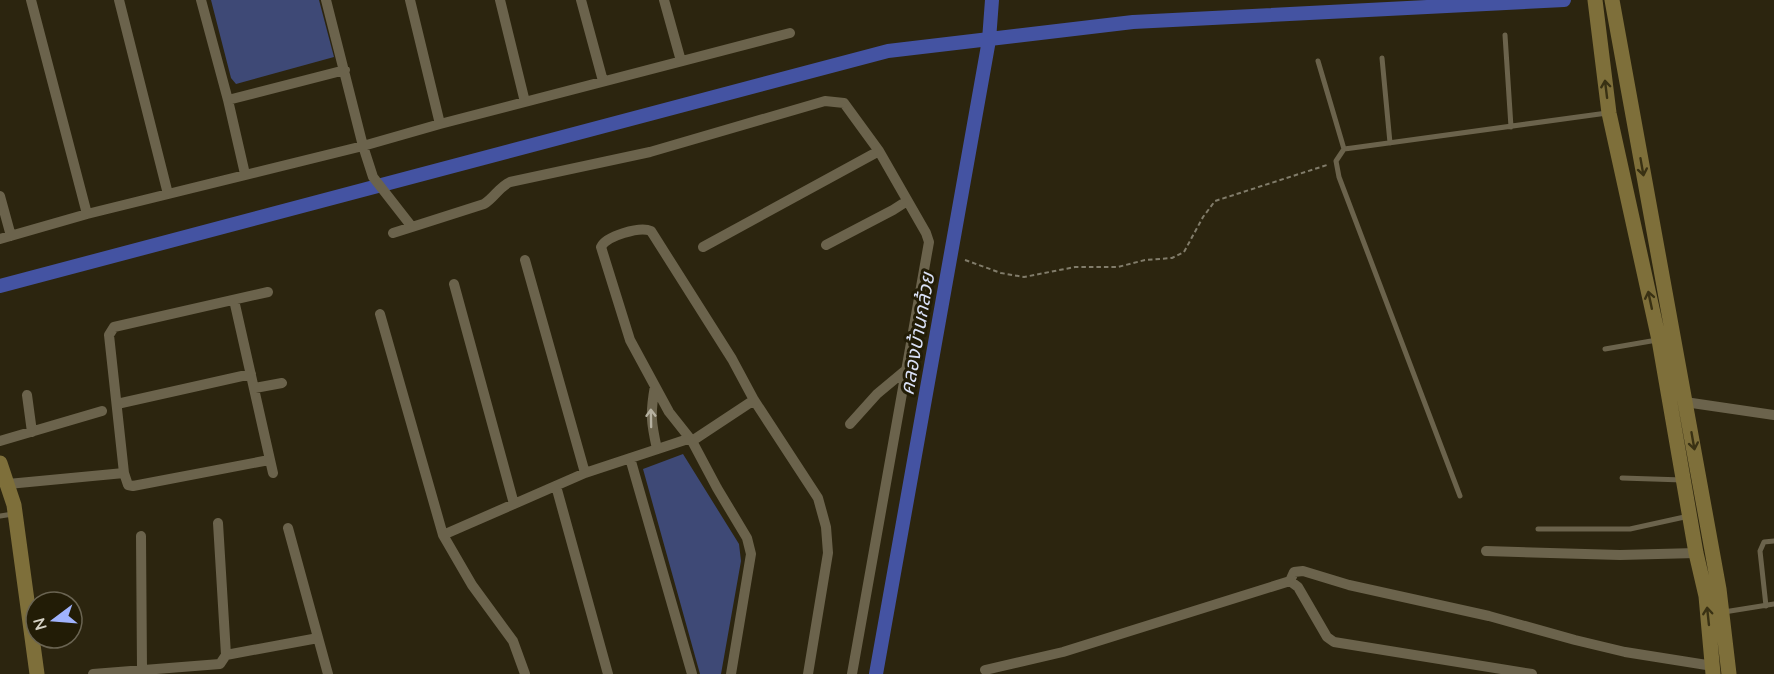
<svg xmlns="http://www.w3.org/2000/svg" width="1774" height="674" font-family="'Nunito Sans','Noto Sans Thai',sans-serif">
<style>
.green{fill:#3e4976}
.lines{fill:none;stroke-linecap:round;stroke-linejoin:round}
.canal{stroke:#4453a2;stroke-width:14}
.path{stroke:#817c6a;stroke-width:2;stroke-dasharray:4.5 3;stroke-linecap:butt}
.lane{stroke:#6b634c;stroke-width:5}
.street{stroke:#6b634c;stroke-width:10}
.secondary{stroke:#7e6f3a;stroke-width:15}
.oneway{stroke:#393113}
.oneway2{stroke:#b5b0a0}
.labels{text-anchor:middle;stroke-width:6;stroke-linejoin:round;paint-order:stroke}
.water-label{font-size:20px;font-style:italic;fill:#d8dff5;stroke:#221c06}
</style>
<rect width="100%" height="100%" fill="#2c250f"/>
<path class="green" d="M211,0h108l15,57 -98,27 -5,-6z
M683,454l56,90 2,17 -20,113h-21l-57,-205z"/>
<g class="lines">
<path class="canal" d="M0,286l888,-235 245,-29 431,-22
M876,674l113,-634 3,-40"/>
<path class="path" d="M965,260l36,13 23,4 51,-10h43l27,-7 27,-2 12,-6 19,-35 12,-16 112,-36"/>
<path class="lane" d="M1505,35l6,92
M1382,58l8,85
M1318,61l26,88
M1605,349l52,-9
M1622,478l61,2
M1460,496l-121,-319 -3,-16 8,-12 8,-1 255,-35
M0,516l13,-2
M1538,529h92l59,-13
M1766,606l-6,-55 4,-9 10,-1
M1724,612l50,-8"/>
<path class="street" d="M31,0l56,214
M119,0l49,194
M201,0l27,100 17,74
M326,0l37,146 10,31 39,50 72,-23c10,-6 15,-17 26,-22l140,-30 175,-51 19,2 35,48 47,82 3,9 -77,432
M410,0l30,124
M500,0l25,102
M581,0l22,81
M664,0l17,61
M228,100l117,-30
M0,196l11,40
M393,233l19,-6
M0,239l87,-25 276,-68 77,-22 350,-91
M826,245l67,-35 14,-9
M703,247l176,-96
M525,260l60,213
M454,284l60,220
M268,292l-154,35 -5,8 15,138 4,12 5,1 136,-26
M234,300l39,173
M380,314l63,221 29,50 41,56 12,33
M655,386c-5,28 -4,36 2,63
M255,388l27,-5
M27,395l5,37
M1685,402l89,13
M117,404l134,-30
M850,424l27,-30 30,-25
M0,441l102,-30
M692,441l62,-41
M630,458l62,216
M8,484l116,-11
M556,486l52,188
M218,523l8,132
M288,528l40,146
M443,535l142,-62 103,-34
M141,536l1,134
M1486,551l134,4 76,-2
M1290,581l4,-9 9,-1 46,14 140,31 86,24 50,12 88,14
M985,670l78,-18 227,-71 8,6 29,50 7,5 198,32
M93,674l127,-10 6,-9 92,-17
M731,674l20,-120 -4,-16 -30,-50 -25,-47 -23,-29 -39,-72 -29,-93c5,-11 39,-21 50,-16l81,128 22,41 64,98 8,29 2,26 -20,121"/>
<path class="secondary" d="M1595,0l14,113 50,227 37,213 10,43 7,78
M1612,0l107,589 10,85
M0,463l14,42 23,169"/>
</g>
<defs><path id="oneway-shaft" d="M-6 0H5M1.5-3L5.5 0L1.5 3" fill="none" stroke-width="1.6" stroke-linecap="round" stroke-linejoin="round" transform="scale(1.5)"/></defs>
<g class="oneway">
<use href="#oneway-shaft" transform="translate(1606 89) rotate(-97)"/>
<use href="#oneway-shaft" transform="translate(1642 167) rotate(80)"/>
<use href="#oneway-shaft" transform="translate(1650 300) rotate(-102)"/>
<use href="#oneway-shaft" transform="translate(1693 441) rotate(80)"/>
<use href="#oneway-shaft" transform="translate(1708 616) rotate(-96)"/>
</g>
<use class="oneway2" href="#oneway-shaft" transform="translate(651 418) rotate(-91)"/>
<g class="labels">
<g class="water-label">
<text transform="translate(917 334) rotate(-80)" y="7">คลองบ้านกล้วย</text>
</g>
</g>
<g transform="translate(54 620) rotate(254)"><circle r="28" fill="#221c06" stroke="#6a6452" stroke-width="1.5"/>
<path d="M0-4.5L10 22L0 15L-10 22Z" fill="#a0b3fd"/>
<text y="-9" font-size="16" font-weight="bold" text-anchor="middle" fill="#d5d1c4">N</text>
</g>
</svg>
